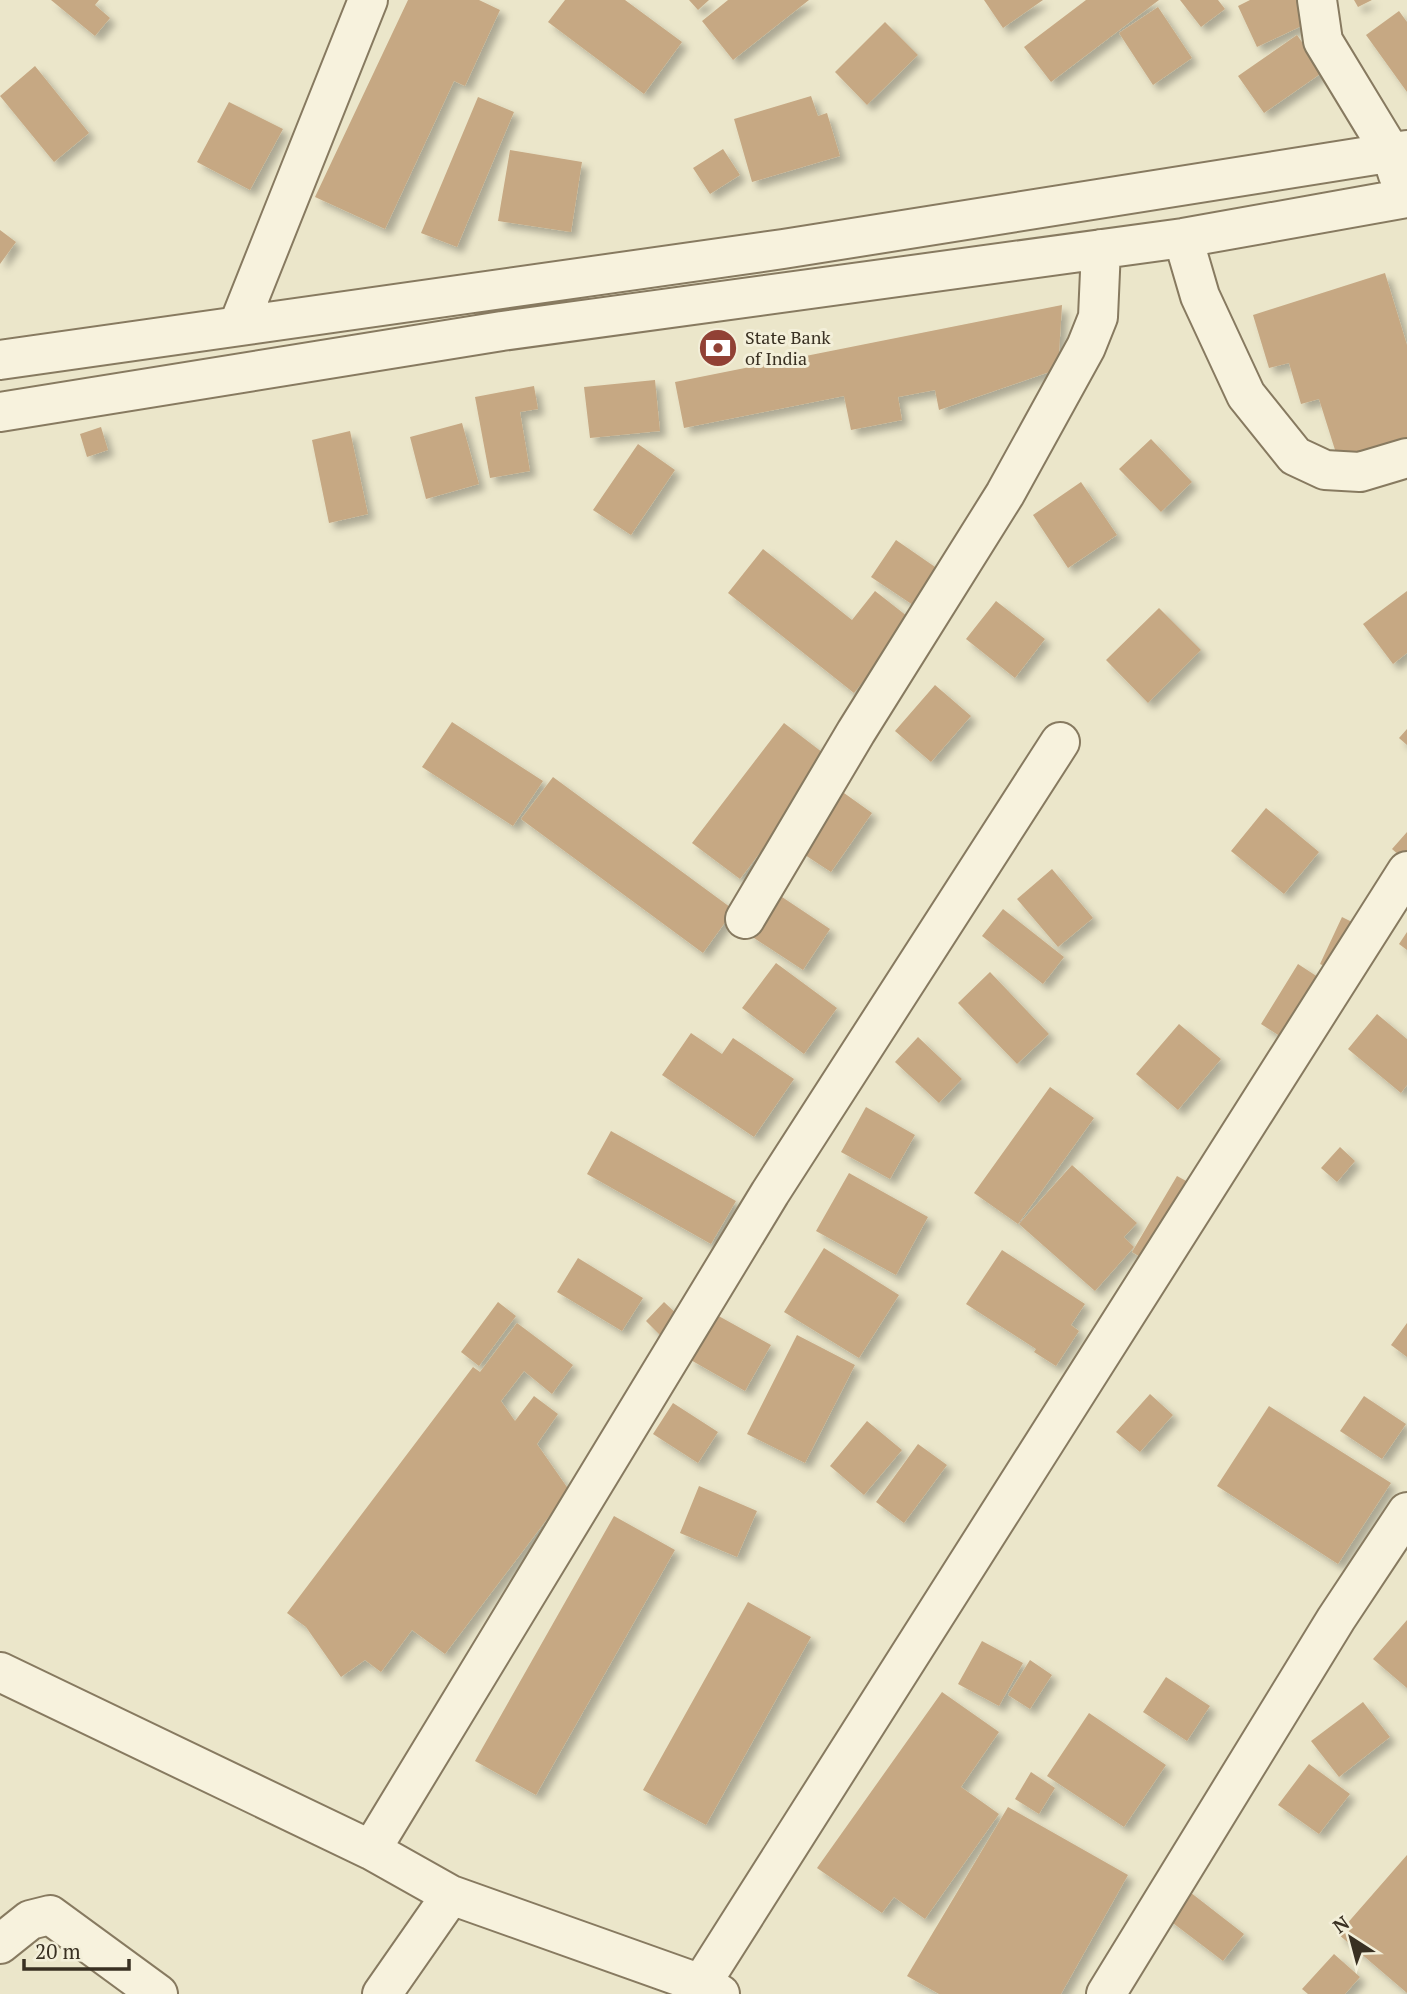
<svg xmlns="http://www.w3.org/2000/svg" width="1407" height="1994" font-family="'PT Serif',serif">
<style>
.building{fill:#c6a883;filter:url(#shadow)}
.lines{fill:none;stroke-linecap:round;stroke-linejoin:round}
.minor-casing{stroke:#877a60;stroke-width:42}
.minor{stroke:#f7f2dd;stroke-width:38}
.labels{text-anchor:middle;stroke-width:6;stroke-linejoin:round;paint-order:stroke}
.poi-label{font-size:18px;fill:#393022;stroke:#f3efd9;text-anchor:start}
</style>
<defs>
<filter id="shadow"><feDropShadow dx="6" dy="6" stdDeviation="3.5" flood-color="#0004"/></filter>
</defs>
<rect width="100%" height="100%" fill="#ebe6ca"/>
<path class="building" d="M51,0h48l-4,5 15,13 -15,18z
M408,0h71l21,10 -35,76 -11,-5 -69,148 -70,-32z
M565,0h60l57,42 -38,52 -96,-72z
M689,0h20l-11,10z
M728,0h81l-76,60 -31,-39z
M984,0h59l-40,28z
M1086,0h73l-108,82 -27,-35z
M1180,0h38l7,9 -24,18z
M1250,0h47l11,23 -51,24 -19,-41z
M1354,0h18l-14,7z
M1158,7l34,51 -39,27 -34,-52z
M1399,11l8,11v70l-41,-57z
M885,22l33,33 -51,50 -32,-33z
M1297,35l26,37 -59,41 -26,-37z
M35,66l54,67 -35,29 -54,-66z
M811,96l7,20 9,-3 13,43 -88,26 -18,-63z
M478,97l36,15 -57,135 -36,-14z
M229,102l54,27 -33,61 -53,-28z
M723,149l17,26 -30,19 -17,-26z
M510,150l72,12 -11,70 -73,-11z
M0,230l16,12 -16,22z
M1385,273l22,72v103l-66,21 -22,-70 -18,5 -12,-41 -20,5 -16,-53z
M1062,305l-4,64 -119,41 -4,-20 -37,7 4,23 -51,10 -7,-34 -160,32 -9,-46z
M655,380l5,51 -70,7 -6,-51z
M534,386l4,23 -18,3 10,59 -40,7 -15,-81z
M462,423l17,61 -53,15 -16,-62z
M101,427l7,23 -21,7 -7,-23z
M350,431l18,83 -39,9 -17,-83z
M1151,439l41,43 -31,30 -42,-43z
M638,444l37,26 -44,65 -38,-25z
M1081,482l36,53 -49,33 -35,-53z
M896,540l42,29 -25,36 -42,-28z
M763,549l89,71 23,-29 37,29 -58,73 -126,-100z
M1407,591v62l-14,11 -30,-40z
M996,601l49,38 -30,39 -49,-39z
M1159,608l42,42 -53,53 -42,-43z
M935,685l36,31 -40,46 -36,-31z
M452,722l91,59 -30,45 -91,-59z
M784,723l47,36 -91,120 -48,-36z
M1407,729v16l-8,-7z
M553,777l181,133 -31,43 -182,-134z
M844,793l28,20 -41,59 -29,-19z
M1266,808l53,44 -35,42 -53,-43z
M1407,832v30l-15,-13z
M1052,869l41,49 -35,29 -41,-48z
M776,893l54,36 -27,41 -55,-36z
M1003,909l61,48 -21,27 -61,-48z
M1342,917l20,10 -21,47 -21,-10z
M1407,932v18l-8,-6z
M776,963l61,45 -33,46 -62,-46z
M1298,964l26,17 -38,59 -25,-16z
M990,972l59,62 -32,30 -59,-61z
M1377,1014l30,25v46l-6,8 -53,-44z
M1179,1024l42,35 -43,51 -42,-36z
M691,1033l31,21 11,-16 61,41 -40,58 -92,-62z
M918,1037l44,42 -23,24 -44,-41z
M1050,1087l44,31 -76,106 -44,-31z
M866,1107l49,28 -25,44 -49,-27z
M611,1131l125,70 -25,43 -124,-70z
M1340,1147l15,14 -18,21 -16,-14z
M1072,1165l65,58 -13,14 10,10 -39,44 -76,-67z
M849,1173l79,44 -32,58 -80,-44z
M1177,1176l24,13 -46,77 -23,-14z
M824,1248l75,47 -40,63 -75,-46z
M1002,1250l83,54 -14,21 8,6 -23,35 -22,-14 2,-3 -70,-45z
M578,1258l65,40 -21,33 -65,-39z
M498,1302l18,14 -37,50 -18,-14z
M664,1302l16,15 -19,19 -15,-15z
M715,1314l56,31 -26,46 -56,-32z
M517,1323l56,42 -21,29 -28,-23 -23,30 14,20 19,-25 24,18 -21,30 32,46 -124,164 -33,-24 -31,42 -16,-12 -24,17 -35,-50 -19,-14 186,-246 7,5z
M1407,1323v34l-16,-12z
M797,1335l58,30 -50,98 -58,-29z
M1150,1394l23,21 -33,37 -24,-20z
M1364,1396l42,28 -24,35 -42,-28z
M673,1403l45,29 -20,31 -45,-29z
M1269,1406l122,77 -53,81 -121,-78z
M867,1421l35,29 -38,45 -34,-29z
M918,1444l29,21 -43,58 -28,-21z
M699,1486l58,25 -20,46 -57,-24z
M614,1516l61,34 -139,245 -61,-34z
M748,1602l63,35 -105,188 -63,-35z
M1407,1620v68l-34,-29z
M982,1641l41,22 -24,43 -41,-22z
M1030,1660l22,15 -22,34 -22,-14z
M1166,1677l44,29 -23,35 -44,-29z
M942,1692l57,40 -38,55 38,27 -74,105 -31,-22 -12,16 -65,-45z
M1363,1702l27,35 -51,40 -28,-36z
M1089,1713l77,52 -42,62 -77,-51z
M1309,1764l41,30 -31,40 -41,-29z
M1031,1772l24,16 -16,26 -24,-15z
M1008,1807l120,68 -67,119h-122l-32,-18z
M1407,1855v138l-69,-59z
M1186,1889l58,45 -21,27 -58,-44z
M1334,1954l26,23 -15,17h-37l-6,-5z"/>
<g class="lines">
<g class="minor-casing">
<path id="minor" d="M1317,0l6,41 68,112 7,22
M1183,238l17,58 46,99 49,61 30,14 35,2 47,-14
M238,326l130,-326
M0,360l783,-111 624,-99
M0,412l502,-81 681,-93 224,-40
M745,919l111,-187 149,-238 81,-147 12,-30 3,-68
M0,1672l371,178 80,45 250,89 19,10
M371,1850l399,-657 290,-451
M0,1944l30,-24 20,-5 108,79
M701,1984l706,-1113
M382,1994l69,-99
M1106,1994l230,-375 71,-107"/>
</g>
<use href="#minor" class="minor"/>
</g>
<defs>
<g id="bank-disc" transform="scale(2.0125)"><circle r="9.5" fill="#914135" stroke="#f3efd9"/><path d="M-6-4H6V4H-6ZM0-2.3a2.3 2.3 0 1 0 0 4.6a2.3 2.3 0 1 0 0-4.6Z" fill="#fff"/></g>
</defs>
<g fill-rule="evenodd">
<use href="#bank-disc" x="718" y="348"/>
</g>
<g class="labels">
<g class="poi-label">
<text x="745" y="344">State Bank<tspan x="745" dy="21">of India</tspan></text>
</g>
</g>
<g transform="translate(1351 1938) rotate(324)" stroke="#f3efd9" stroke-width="5" paint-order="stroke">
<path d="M0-5L12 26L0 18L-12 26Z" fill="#393022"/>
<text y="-10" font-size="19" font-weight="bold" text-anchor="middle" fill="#393022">N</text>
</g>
<path d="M24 1959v10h105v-10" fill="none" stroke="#393022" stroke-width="3.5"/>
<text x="35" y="1959" font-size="21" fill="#393022" stroke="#f3efd9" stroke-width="5" paint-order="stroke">20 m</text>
</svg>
